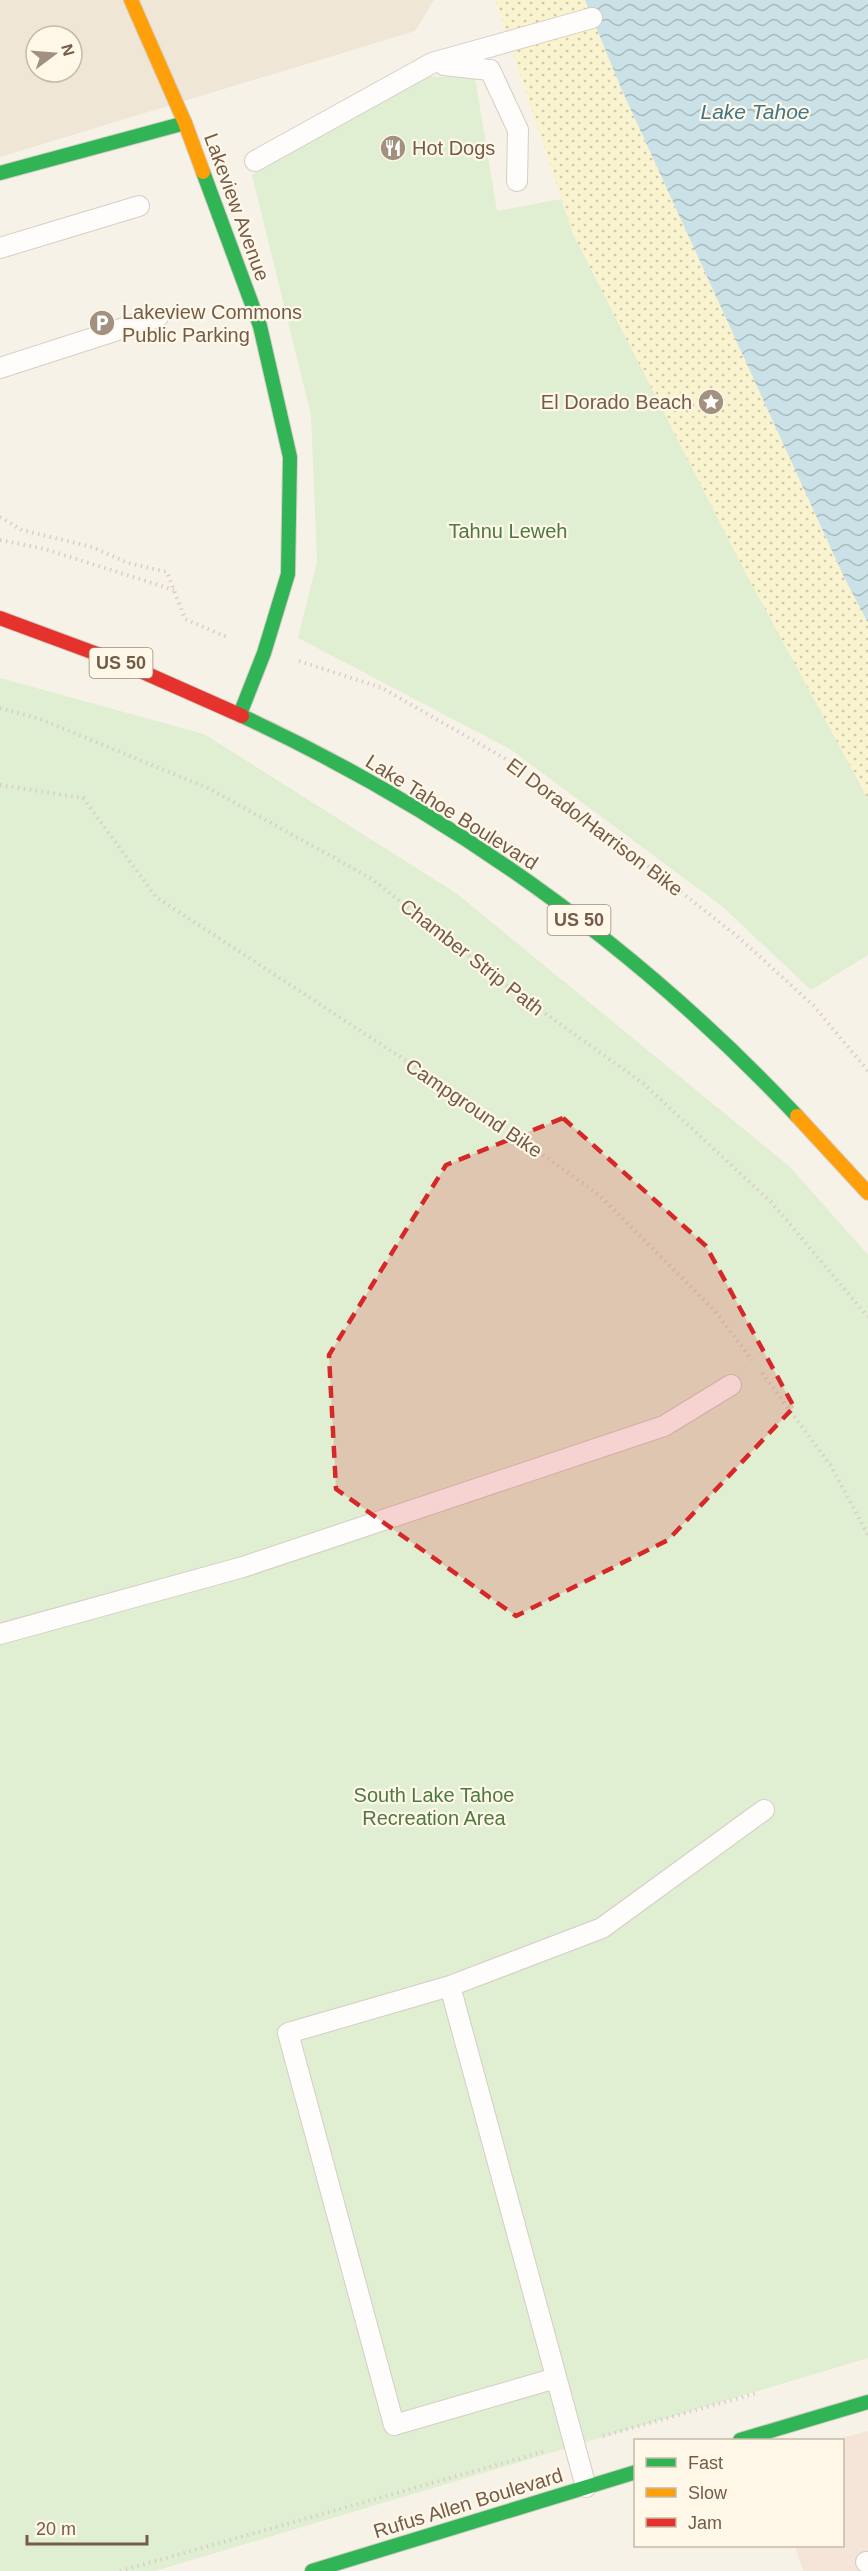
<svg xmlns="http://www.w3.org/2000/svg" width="868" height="2571" font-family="Helvetica,sans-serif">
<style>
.residential{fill:#f0e6d5;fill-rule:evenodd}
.commercial{fill:#f5e5d8}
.sand{fill:url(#sand-dots)}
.park{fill:#e0eed2}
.water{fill:url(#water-waves)}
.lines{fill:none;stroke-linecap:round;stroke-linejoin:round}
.lane-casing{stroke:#d5cec5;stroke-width:22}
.fast-casing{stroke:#d6cec4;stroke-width:16}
.slow-casing{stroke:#d6cec4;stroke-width:16}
.jam-casing{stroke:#d6cec4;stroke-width:16}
.path{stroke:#d7d0c9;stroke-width:4;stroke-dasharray:1.5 4.5;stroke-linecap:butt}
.lane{stroke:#fefdfc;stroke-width:20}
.fast{stroke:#30b455;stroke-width:14}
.slow{stroke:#ff9f0a;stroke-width:14}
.jam{stroke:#e5322d;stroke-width:14}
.marked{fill:#d62828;fill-opacity:0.2;stroke:#d62828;stroke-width:4.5;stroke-dasharray:12 8;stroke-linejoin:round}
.labels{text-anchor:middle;stroke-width:4.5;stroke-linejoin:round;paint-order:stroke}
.shield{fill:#fff8e8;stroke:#9e8b78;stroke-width:1.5}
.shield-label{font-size:18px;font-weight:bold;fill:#745c48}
.poi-label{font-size:20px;fill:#745c48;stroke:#fff8e8;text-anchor:start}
.street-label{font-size:20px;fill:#745c48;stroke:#fff8e8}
.park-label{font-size:20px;fill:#4c7a40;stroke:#fff8e8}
.water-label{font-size:21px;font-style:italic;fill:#417689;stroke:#fff8e8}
</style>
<defs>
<pattern id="sand-dots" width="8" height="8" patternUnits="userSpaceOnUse" patternTransform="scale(1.5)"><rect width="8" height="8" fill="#faf3cf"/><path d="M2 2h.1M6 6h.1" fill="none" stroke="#cfc8aa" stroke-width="1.8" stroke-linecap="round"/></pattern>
<pattern id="water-waves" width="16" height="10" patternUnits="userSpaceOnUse" patternTransform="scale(1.5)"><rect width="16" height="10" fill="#cae2e7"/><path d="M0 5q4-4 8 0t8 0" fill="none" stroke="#a9babd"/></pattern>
</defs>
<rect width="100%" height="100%" fill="#f7f2e8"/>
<path class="residential" d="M0,0h434l-19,31 -415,126zM36,36h36v36h-36z"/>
<path class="commercial" d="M868,2431v140h-65l-8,-25h47v-106h-8z"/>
<path class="sand" d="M495,0h90l36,88 223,489 24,45v177l-124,-229 -171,-336z"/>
<path class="park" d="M423,76l52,2 22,133 64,-12 12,35 171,336 124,229v156l-57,35 -88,-83 -213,-158 -212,-111 19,-76 -6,-147 -59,-240z
M0,678l204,56 252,159 334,274 78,88v1103l-713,213h-155z"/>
<path class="water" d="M585,0h283v623l-24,-46 -223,-489z"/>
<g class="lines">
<g class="lane-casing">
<path id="lane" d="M444,65l46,5 28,60 -1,51
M255,161l177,-98 160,-45
M0,248l139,-42
M0,368l158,-51
M0,1634l243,-67 421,-141 67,-41
M450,1986l-162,47 106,392 162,-47
M586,2487l-136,-501 152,-58 162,-118
M866,2562h2"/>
</g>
<g class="fast-casing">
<path id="fast" d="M203,172l57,154 30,131 -2,117 -24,79 -24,61
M0,173l185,-50
M242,716c209,97 397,232 555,400
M740,2440l128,-38
M312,2571l324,-99"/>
</g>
<g class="slow-casing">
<path id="slow" d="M131,0l54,123 18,49
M797,1116l71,77"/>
</g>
<g class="jam-casing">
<path id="jam" d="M0,618l127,47 115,51"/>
</g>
<path class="path" d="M0,517l22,13 70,17 36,16 39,9 18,47 44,19
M0,540l45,9 129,41
M299,661l83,27 145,83 210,165 77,70 54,65
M0,708l40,11 168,69 164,91 135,107 137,98 128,119 96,114
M0,785l83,13 73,99 313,205 130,93 116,116 37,49
M762,1373l69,93 37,69
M603,2436l154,-43
M120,2571l426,-120"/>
<use href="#lane" class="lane"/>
<use href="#fast" class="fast"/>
<use href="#slow" class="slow"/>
<use href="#jam" class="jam"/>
</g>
<path class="marked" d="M563,1118l143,128 88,161 -126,133 -152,76 -180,-127 -7,-134 117,-190z"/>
<defs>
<g id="restaurant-disc" transform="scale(1.35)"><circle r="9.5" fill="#a29080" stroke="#fff8e8"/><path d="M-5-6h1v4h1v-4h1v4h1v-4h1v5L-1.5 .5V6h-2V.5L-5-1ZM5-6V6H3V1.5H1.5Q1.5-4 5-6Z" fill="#fff"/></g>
<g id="parking-disc" transform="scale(1.35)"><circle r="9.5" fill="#a29080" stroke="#fff8e8"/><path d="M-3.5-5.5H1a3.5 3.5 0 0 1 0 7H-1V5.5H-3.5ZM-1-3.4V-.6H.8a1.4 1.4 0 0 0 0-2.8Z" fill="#fff"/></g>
<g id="sight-disc" transform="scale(1.35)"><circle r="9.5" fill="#a29080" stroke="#fff8e8"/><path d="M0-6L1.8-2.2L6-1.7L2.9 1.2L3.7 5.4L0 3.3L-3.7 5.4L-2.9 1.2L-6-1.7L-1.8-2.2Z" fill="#fff"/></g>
</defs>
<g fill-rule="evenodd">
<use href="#restaurant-disc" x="393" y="148"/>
<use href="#parking-disc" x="102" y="323"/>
<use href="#sight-disc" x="711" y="402"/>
</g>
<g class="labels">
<g class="shield">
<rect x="89.5" y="648" width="63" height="30" rx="4.5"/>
<rect x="547.5" y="905" width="63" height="30" rx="4.5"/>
</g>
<g class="shield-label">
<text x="121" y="669">US 50</text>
<text x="579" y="926">US 50</text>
</g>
<g class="poi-label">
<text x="412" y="155">Hot Dogs</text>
<text x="122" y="319">Lakeview Commons<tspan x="122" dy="23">Public Parking</tspan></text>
<text x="692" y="409" text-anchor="end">El Dorado Beach</text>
</g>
<g class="street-label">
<text transform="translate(237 207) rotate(70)" y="7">Lakeview Avenue</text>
<text transform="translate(452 812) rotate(32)" y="7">Lake Tahoe Boulevard</text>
<text transform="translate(595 827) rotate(37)" y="7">El Dorado/Harrison Bike</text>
<text transform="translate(472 957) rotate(38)" y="7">Chamber Strip Path</text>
<text transform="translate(474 1108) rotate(34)" y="7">Campground Bike</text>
<text transform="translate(468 2503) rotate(-17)" y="7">Rufus Allen Boulevard</text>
</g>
<g class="park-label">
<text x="508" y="538">Tahnu Leweh</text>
<text x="434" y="1802">South Lake Tahoe<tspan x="434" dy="23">Recreation Area</tspan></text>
</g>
<g class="water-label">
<text x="755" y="119">Lake Tahoe</text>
</g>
</g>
<rect x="634" y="2439" width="210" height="108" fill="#fff8e8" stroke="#c7baa8" stroke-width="1.5"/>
<rect x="646" y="2458" width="30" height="9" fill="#30b455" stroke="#c7baa8" stroke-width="1.5"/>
<text x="688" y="2469" font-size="18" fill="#745c48">Fast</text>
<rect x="646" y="2488" width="30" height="9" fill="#ff9f0a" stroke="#c7baa8" stroke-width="1.5"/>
<text x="688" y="2499" font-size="18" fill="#745c48">Slow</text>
<rect x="646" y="2518" width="30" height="9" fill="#e5322d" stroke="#c7baa8" stroke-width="1.5"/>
<text x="688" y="2529" font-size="18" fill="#745c48">Jam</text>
<g transform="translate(54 54) rotate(74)"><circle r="28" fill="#fff8e8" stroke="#c7baa8" stroke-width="1.5"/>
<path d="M0-4.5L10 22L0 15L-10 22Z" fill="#a29080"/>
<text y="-9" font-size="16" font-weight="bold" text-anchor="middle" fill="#745c48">N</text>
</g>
<path d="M27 2535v9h120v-9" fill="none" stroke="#745c48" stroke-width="3"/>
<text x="36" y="2535" font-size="18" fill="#745c48" stroke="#fff8e8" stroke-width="4.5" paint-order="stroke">20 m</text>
</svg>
